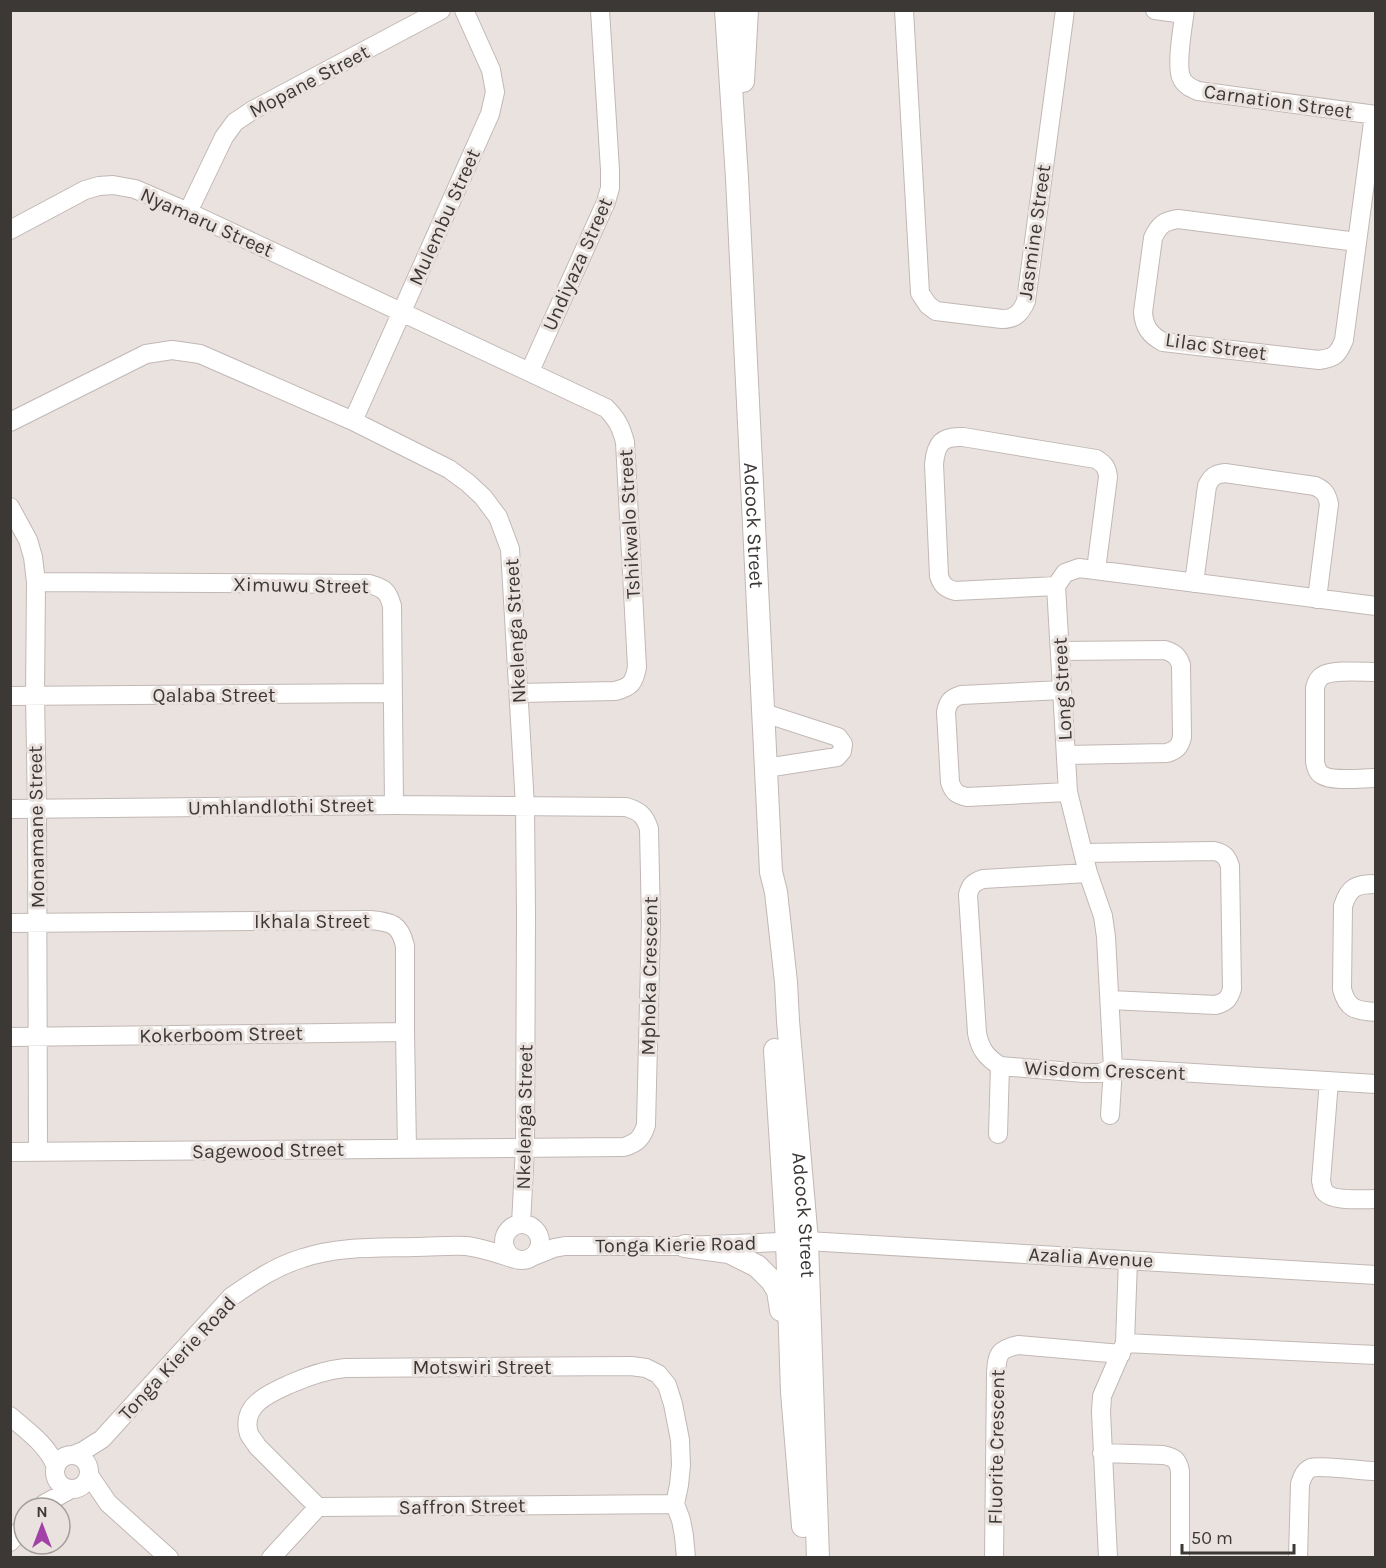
<svg xmlns="http://www.w3.org/2000/svg" width="1386" height="1568" font-family="Karla,sans-serif">
<style>
.lines{fill:none;stroke-linecap:round;stroke-linejoin:round}
.minor-casing{stroke:#c1b8b5;stroke-width:20}
.major-casing{stroke:#c1b8b5;stroke-width:24}
.minor{stroke:#fff;stroke-width:18}
.major{stroke:#fff;stroke-width:22}
.labels{text-anchor:middle;stroke-width:6;stroke-linejoin:round;paint-order:stroke}
.street-label{font-size:20px;fill:#3b3836;stroke:#eae2de}
</style>
<rect width="100%" height="100%" fill="#eae2de"/>
<g class="lines">
<g class="minor-casing">
<path id="minor" d="M904,10l16,283 8,12 8,6 66,8c13,0 19,-6 24,-18l39,-291
M1155,10l29,4
M1185,10c-2,15 -9,54 -4,67 3,8 10,11 17,14l178,24
M188,212l36,-75 11,-15 18,-12 188,-100
M10,230l75,-40 14,-4 14,-1 22,4 53,23 418,196c11,11 15,19 19,34l12,225c-3,16 -6,20 -22,24l-96,2
M1357,242l-179,-23c-14,2 -19,6 -25,19l-10,74c1,15 7,23 20,30l156,18c15,-2 19,-5 25,-20l30,-225
M530,371l76,-169 4,-14v-18l-10,-160
M353,421l137,-307 5,-22 -4,-22 -27,-60
M10,422l136,-68 26,-4 28,4 153,67 96,48 19,14 15,14 15,20 12,32 15,257 1,109 -1,233 -4,76
M10,507l18,33 5,17 3,25 -1,114 2,113 1,343
M36,582l333,2c15,4 19,7 23,22l2,199
M1194,583l13,-97c4,-9 8,-12 18,-13l90,13c9,4 12,8 14,18l-12,95
M1056,586l-101,5c-10,-3 -13,-6 -16,-15l-5,-112c2,-21 8,-28 29,-27l133,22c8,5 11,8 12,18l-12,93
M1060,651l105,-1c9,3 13,6 16,15l1,72c-2,10 -6,13 -15,16l-101,2
M1376,672c-13,0 -44,-3 -54,4 -5,3 -6,8 -7,12v74c1,5 2,10 7,13 10,7 41,3 54,3
M1062,690l-101,5c-10,3 -13,7 -15,17l4,70c3,10 7,13 17,15l101,-5
M10,696l383,-3
M764,713l74,24 5,7 -1,7 -5,6 -71,11
M10,809l384,-4 232,2c14,4 19,9 23,22l2,93 -5,203c-4,13 -9,18 -22,22l-614,5
M1083,853l131,-2c10,2 13,6 16,15l2,123c-3,10 -6,13 -16,16l-106,-5
M1088,873l-105,6c-9,3 -13,6 -15,16l9,138c3,16 9,24 23,33l84,7h16l13,-5 263,16
M1376,884c-20,0 -27,3 -33,22l-1,83c5,20 14,22 34,23
M10,923l360,-3c22,2 30,4 35,26v86l2,117
M10,1037l395,-5
M1329,1081l-8,100c1,3 1,7 3,10 7,11 39,8 52,8
M1110,1115l3,-47 -7,-131 -3,-21 -15,-43 -20,-81 -12,-206 9,-13 14,-5 297,38
M998,1134l2,-68
M504 1242a18 18 0 1 1 36 0a18 18 0 1 1-36 0Z
M534,1256l20,-8 11,-2h120l122,-5 569,34
M1125,1343l251,12
M10,1416c17,15 38,29 46,51
M1102,1453l61,2c11,2 15,5 17,16v87
M55 1472a17 17 0 1 1 34 0a17 17 0 1 1-34 0Z
M73,1455l10,-4 19,-12 129,-142c23,-16 45,-31 72,-39 36,-12 75,-10 113,-11 17,0 34,-2 50,-1 17,2 33,8 49,13
M89,1475l19,28 61,55
M318,1507l-61,-61c-2,-4 -6,-8 -8,-12 -9,-29 21,-41 41,-50 18,-8 35,-14 55,-16l286,-2 15,2 12,6 9,11 6,19 7,36 1,25 -2,20 -4,19 6,16 3,16 2,22
M40,1508l4,-4 27,-15
M10,1542l14,-16
M271,1558l47,-51 357,-3
M994,1558l2,-184c1,-19 2,-25 22,-29l103,9
M1108,1558l-7,-146 1,-16 23,-53 3,-83
M1298,1558l2,-74c2,-6 4,-13 11,-16 8,-3 53,3 65,3"/>
</g>
<g class="major-casing">
<g id="major">
<path id="s1" d="M726,10l11,168 34,694 5,20 10,90 2,39 19,220 11,317"/>
<path d="M743,81l4,-71"/>
<path d="M775,1050l12,191 5,151 11,134"/>
<path d="M685,1246l44,6 28,14 15,15 6,10 3,19"/>
</g>
</g>
<use href="#minor" class="minor"/>
<use href="#major" class="major"/>
</g>
<g class="labels">
<g class="street-label">
<text transform="translate(309 81) rotate(-28)" y="7">Mopane Street</text>
<text transform="translate(1278 101) rotate(8)" y="7">Carnation Street</text>
<text transform="translate(444 217) rotate(-66)" y="7">Mulembu Street</text>
<text transform="translate(207 222) rotate(24)" y="7">Nyamaru Street</text>
<text transform="translate(1034 232) rotate(-82)" y="7">Jasmine Street</text>
<text transform="translate(577 264) rotate(-66)" y="7">Undiyaza Street</text>
<text transform="translate(1216 346) rotate(8)" y="7">Lilac Street</text>
<text transform="translate(629 524) rotate(-93)" y="7">Tshikwalo Street</text>
<text dy="7" stroke="none"><textPath href="#s1" startOffset="516">Adcock Street</textPath></text>
<text transform="translate(301 585) rotate(1)" y="7">Ximuwu Street</text>
<text transform="translate(515 631) rotate(-93)" y="7">Nkelenga Street</text>
<text transform="translate(1062 689) rotate(-93)" y="7">Long Street</text>
<text x="214" y="702">Qalaba Street</text>
<text transform="translate(281 806) rotate(-1)" y="7">Umhlandlothi Street</text>
<text transform="translate(36 827) rotate(-91)" y="7">Monamane Street</text>
<text x="312" y="928">Ikhala Street</text>
<text transform="translate(649 976) rotate(-89)" y="7">Mphoka Crescent</text>
<text transform="translate(221 1034) rotate(-1)" y="7">Kokerboom Street</text>
<text transform="translate(1105 1070) rotate(2)" y="7">Wisdom Crescent</text>
<text transform="translate(524 1117) rotate(-89)" y="7">Nkelenga Street</text>
<text transform="translate(268 1150) rotate(-1)" y="7">Sagewood Street</text>
<text dy="7" stroke="none"><textPath href="#s1" startOffset="1208">Adcock Street</textPath></text>
<text transform="translate(676 1244) rotate(-1)" y="7">Tonga Kierie Road</text>
<text transform="translate(1091 1257) rotate(3)" y="7">Azalia Avenue</text>
<text transform="translate(177 1358) rotate(-47)" y="7">Tonga Kierie Road</text>
<text x="482" y="1374">Motswiri Street</text>
<text transform="translate(996 1447) rotate(-89)" y="7">Fluorite Crescent</text>
<text transform="translate(462 1506) rotate(-1)" y="7">Saffron Street</text>
</g>
</g>
<rect width="1386" height="1568" fill="none" stroke="#3b3836" stroke-width="24"/>
<g transform="translate(42 1526)"><circle r="28" fill="#eae2de" stroke="#a49e9b" stroke-width="1.5"/>
<path d="M0-4.5L10 22L0 15L-10 22Z" fill="#a242a9"/>
<text y="-9" font-size="16" font-weight="bold" text-anchor="middle" fill="#3b3836">N</text>
</g>
<path d="M1182 1544v9h112v-9" fill="none" stroke="#3b3836" stroke-width="3"/>
<text x="1191" y="1544" font-size="18" fill="#3b3836" stroke="#eae2de" stroke-width="4.5" paint-order="stroke">50 m</text>
</svg>
